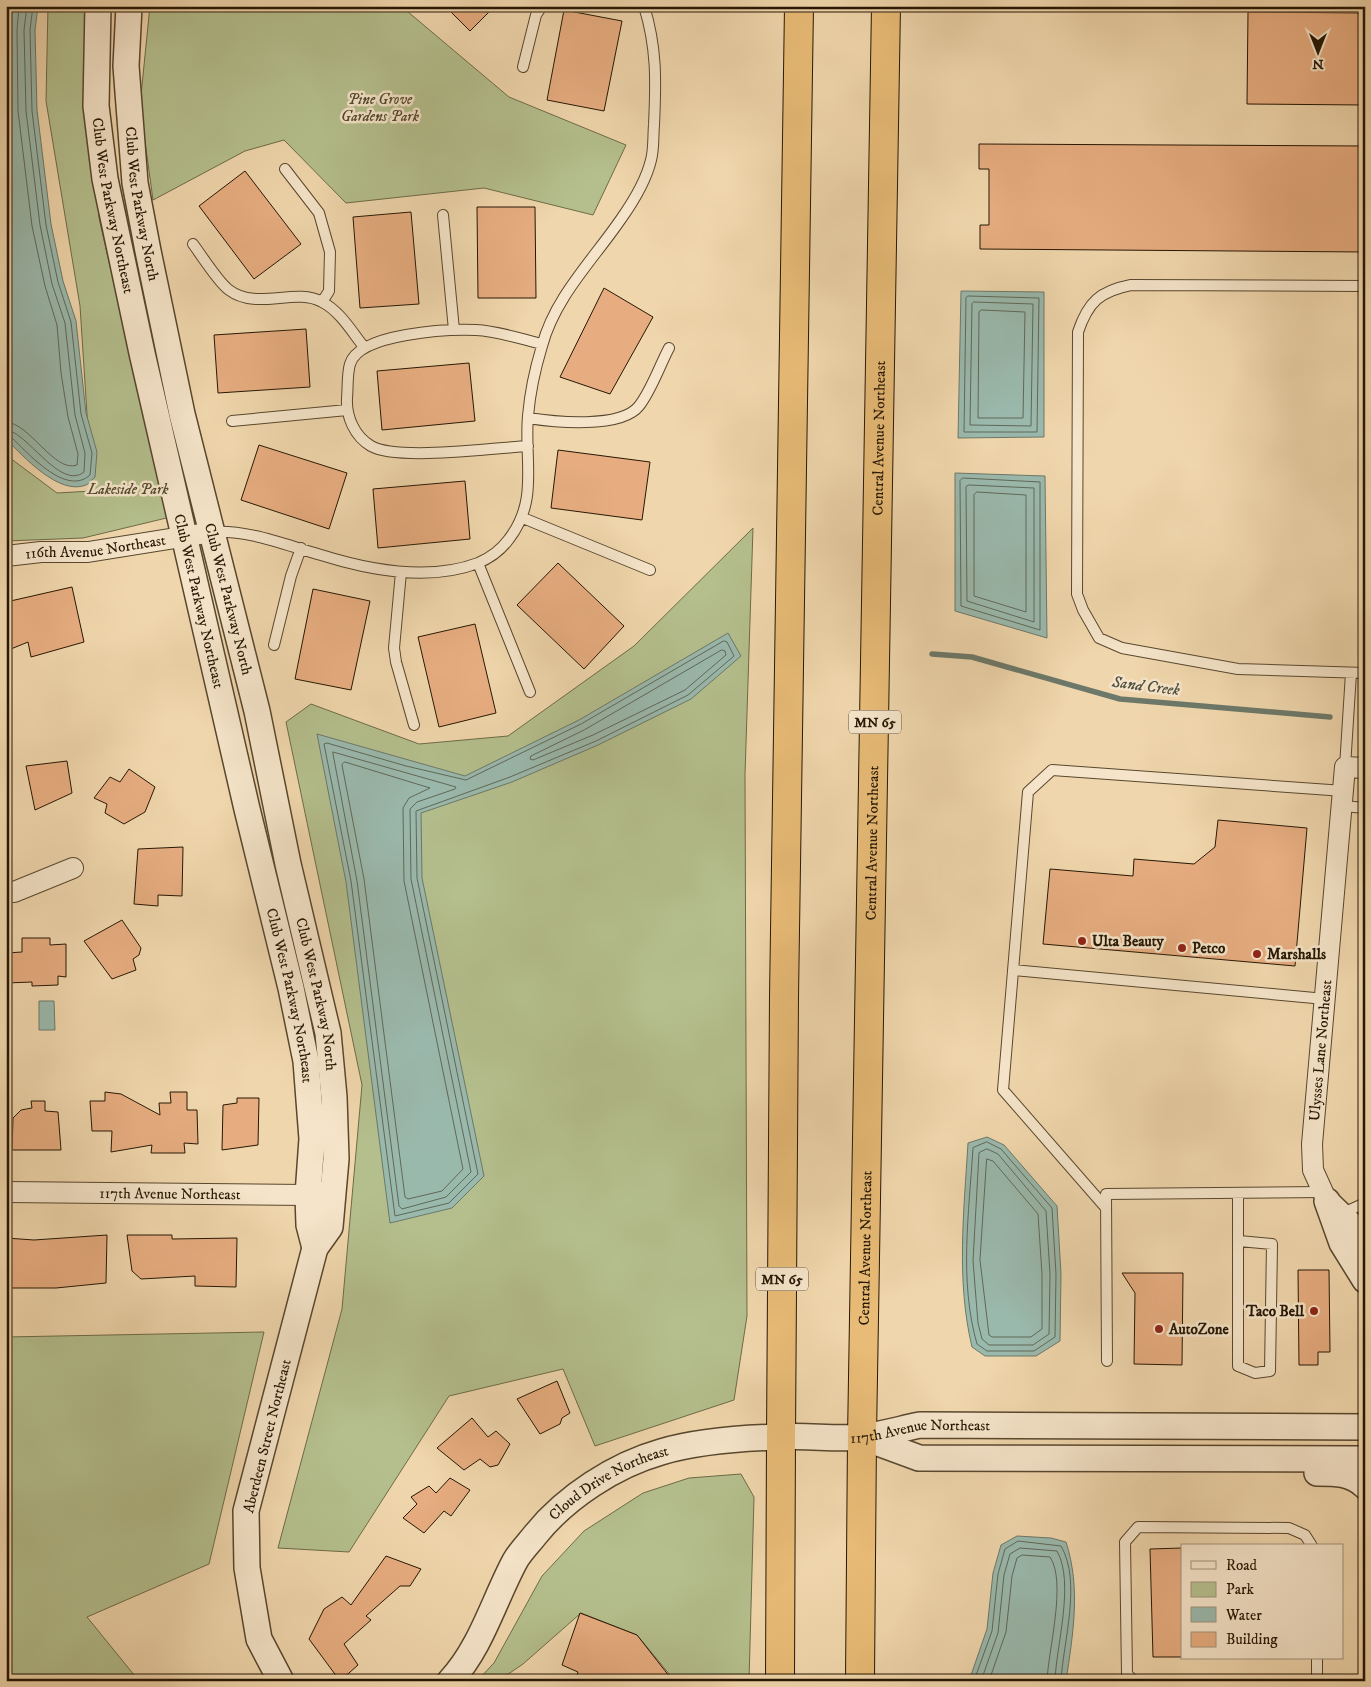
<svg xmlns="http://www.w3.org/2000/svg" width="1371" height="1687" font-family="'IM FELL DW Pica',serif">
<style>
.green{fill:#b4bf8d;stroke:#6d6b48}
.water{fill:#9ab9ad;stroke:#6c7869}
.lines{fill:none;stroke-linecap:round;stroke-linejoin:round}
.shore{stroke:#606858;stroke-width:1}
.stream{stroke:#6c7869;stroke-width:5.5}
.building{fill:#e7ad80;stroke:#261704}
.service-casing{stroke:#58472e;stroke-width:12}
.minor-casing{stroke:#58472e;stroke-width:22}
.tertiary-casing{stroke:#58472e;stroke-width:28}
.trunk-casing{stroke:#261704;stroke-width:30}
.motorway-casing{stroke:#261704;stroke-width:30}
.service{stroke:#f5e4c9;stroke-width:10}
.minor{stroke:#f5e4c9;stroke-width:20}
.tertiary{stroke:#f5e4c9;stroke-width:25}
.trunk{stroke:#e8bb76;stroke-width:28}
.motorway{stroke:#e8bb76;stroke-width:28}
.poi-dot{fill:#8f2418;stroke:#f5e4c9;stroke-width:2}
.labels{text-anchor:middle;stroke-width:5;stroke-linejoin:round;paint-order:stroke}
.shield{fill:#f5e4c9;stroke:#64543f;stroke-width:1}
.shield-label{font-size:14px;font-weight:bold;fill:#261704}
.park-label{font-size:15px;font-style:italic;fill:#51492d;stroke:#f5e4c9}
.street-label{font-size:15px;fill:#261704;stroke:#f5e4c9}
.poi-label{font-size:15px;font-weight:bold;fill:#261704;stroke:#f5e4c9;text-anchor:start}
.water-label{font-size:16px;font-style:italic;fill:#4f503f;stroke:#f5e4c9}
</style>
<rect width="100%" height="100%" fill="#f0d6ac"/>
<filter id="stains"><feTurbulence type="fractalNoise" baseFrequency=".004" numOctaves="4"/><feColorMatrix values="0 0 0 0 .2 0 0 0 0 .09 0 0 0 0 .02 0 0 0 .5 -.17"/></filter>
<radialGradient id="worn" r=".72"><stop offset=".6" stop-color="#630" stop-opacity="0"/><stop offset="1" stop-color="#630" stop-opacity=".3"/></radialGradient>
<path class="green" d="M48,6h45l-5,50 11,162 56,245 24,52 -96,23 -77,3v-86l51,38 35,-2 -12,-185 -34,-205z
M150,6h251l108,91 117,48 -33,70 -109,-27 -138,15 -62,-63 -39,11 -92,49 -13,-95z
M753,528l-8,247 2,541 -13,84 -139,46 -32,-77 -114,27 -100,156 -71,-4 64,-239 20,-224 -76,-363 25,-18 108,40 89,-8 126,-90z
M264,1332l-55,232 -122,53 52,64h-133v-344z
M741,1474l13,23 -5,184h-74l-38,-46 -56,-22 -58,51 -25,17h-21l17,-18 48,-87 42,-45 59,-38 46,-15z"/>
<path class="water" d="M6,6h32l-3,24 2,80 14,114 12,57 13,40 10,92 11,39 -2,25c-3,2 -6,7 -9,8 -27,11 -63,-29 -80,-46z
M961,291l83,1v145l-86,1z
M955,473l90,3 2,162 -92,-27z
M728,633l13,23 -50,43 -93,46 -86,37 -91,31 1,65 62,298 -32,32 -62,15 -44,-341 -29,-148 148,42 114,-56z
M39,1001h15l1,29h-16z
M987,1137l17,8 53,61 4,68 -1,67 -24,15h-51l-13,-9c-16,-67 -8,-136 -4,-204z
M1017,1536l34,2 15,4c15,46 7,92 0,139h-97l18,-52 6,-56 8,-28z"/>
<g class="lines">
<path class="shore" d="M968,296l71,2 -2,134h-73l2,-134z
M974,302l59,2 -2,122 -61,-1 2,-121z
M982,310l43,2 -2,106h-45l1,-106z
M6,422c24,1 48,51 71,43l1,-11 -10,-37 -7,-44 -4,-48 -12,-39 -13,-60 -14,-115 -1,-81 2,-24
M6,430c21,1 54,61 78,42l1,-19 -10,-38 -10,-92 -13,-39 -12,-59 -14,-114 -2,-81 3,-24
M6,436l5,1c17,16 55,60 79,38l2,-22 -11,-39 -10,-92 -13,-40 -12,-57 -14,-114 -2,-81 3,-24
M963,478l77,4v148l-79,-24 -1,-125z
M969,485l65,3v134l-67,-21 -1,-114z
M977,492l49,3v117l-52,-16v-101z
M724,641l3,1 7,14 -46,39 -92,46 -86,36 -94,34 1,67 61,296 -29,29 -54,13 -44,-335 -27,-137 3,-1 79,23 60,14 115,-56z
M722,650l3,1 1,4 -41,35 -92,45 -60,25 -3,-1 1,-3 53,-26z
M333,752l123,35 -1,2 -38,13 -7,7 1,70 60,293 -25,25 -44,12 -3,-3 -42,-325z
M345,762l85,26 -21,10 -6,10 1,73 59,288 -21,22 -34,8 -3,-2 -41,-318 -22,-114z
M987,1142l14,7 51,59 4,66 -1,63 -21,14h-47l-10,-7c-18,-63 -8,-131 -4,-196z
M987,1149l11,5 48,57 4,63 -1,60 -16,11h-44l-7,-6 -4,-16 -5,-62 6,-108z
M987,1159l6,2 45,53 4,60v55l-11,8h-39l-3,-2 -9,-75z
M974,1681l18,-50 6,-57 7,-25 13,-8 43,5c21,36 2,96 0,135
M981,1681l17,-48 6,-58 6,-21 10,-6 37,3c18,32 -1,95 -2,130
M989,1681l17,-49 6,-56 5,-18 5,-3 28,2c17,25 -2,94 -3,124"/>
<path class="stream" d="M932,654l40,3 148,42 210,18"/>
</g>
<path class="building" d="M445,6h50l-25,25z
M564,10l58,11 -18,90 -57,-11z
M1248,12l117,1v92l-118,-1z
M979,144l386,2v106l-385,-3v-24h9v-56h-10z
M245,171l56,73 -47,35 -55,-73z
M477,207h58l1,91h-58z
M411,212l8,92 -59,4 -7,-91z
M604,288l49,29 -43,77 -50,-17z
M306,329l4,58 -92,6 -4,-58z
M469,363l6,58 -93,9 -5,-59z
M259,445l88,28 -18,56 -88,-29z
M558,450l92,12 -8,58 -91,-12z
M465,481l5,58 -92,9 -5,-59z
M558,563l66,63 -40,43 -67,-64z
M72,587l12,55 -53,15 -3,-15 -22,9v-49z
M313,589l57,12 -19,89 -56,-11z
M475,624l21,89 -57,14 -21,-90z
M67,761l5,32 -37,17 -9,-44z
M129,769l26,18 -10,25 -21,12 -19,-11 2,-9 -13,-6 16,-21 10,5z
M1218,820l89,8 -12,138 -252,-22 7,-75 83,7 1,-17 60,5 21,-17z
M183,847l-1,49 -24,-1v11l-24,-2 4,-55z
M122,920l19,28 -2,7 -6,4 3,11 -24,9 -28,-38z
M22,938h28v7l16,-1v33l-8,-1v9l-26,1v-4l-26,1v-30l16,-1z
M105,1092l16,2 39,21 -1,-12h12l-1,-11h17v18h10l1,34 -14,-1 1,10h-34l1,-8 -41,7 1,-21h-20l-2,-30h15z
M237,1098h22l-1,47 -36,5 1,-45 14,-2z
M31,1101h14v10l13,1 3,38h-49l1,-32 8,-8 11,-2z
M107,1235l-1,48 -50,5h-50v-50l28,2z
M127,1235h45v4l65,-1 -1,49 -41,-1v-10l-54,3 -9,-8z
M1298,1270h31l1,82h-12v13h-19z
M1122,1273h61l-1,92 -48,-1 1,-71z
M557,1381l13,32 -8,5 -2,6 -20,10 -23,-35z
M472,1418l16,19 8,-6 14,13 -12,21 -8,2 -10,-8 -16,11 -27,-22z
M450,1478l20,12 -19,26 -7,-5 -20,22 -21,-15 14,-14 -6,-7 18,-11 7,7z
M1182,1548v109h-29l-3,-108z
M386,1556l35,13 -11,17h-10l-34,30 5,4 -27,24 14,21 -18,16 -31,-42 15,-30 18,-12 9,8z
M580,1613l57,22 36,46h-89l-8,-3 2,-6 -16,-7z"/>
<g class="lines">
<g class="service-casing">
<path id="service" d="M523,67l13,-52 6,-9
M285,169l34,44 11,39 -1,39 -7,11
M443,215l11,115
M193,244c9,12 25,38 36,46 28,21 66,-3 93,12 18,9 30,30 42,45
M1365,286l-234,-1c-31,6 -43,17 -53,47l-1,262 6,16 16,28 23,10 116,21 127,4
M528,418c26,4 93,11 111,-12 12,-15 21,-41 30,-58
M232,421l115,-11
M528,446c-33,2 -132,15 -157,0 -17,-10 -25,-30 -24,-48 1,-11 0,-24 3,-34 9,-31 99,-35 126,-34 22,1 45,9 66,14
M523,518l127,52
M213,532c37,-2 72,13 108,23 48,15 107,27 157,8 12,-5 23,-13 31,-24 30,-39 15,-78 19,-123 2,-24 7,-47 14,-70 13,-49 51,-86 79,-127 12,-17 25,-38 30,-59 3,-11 2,-24 3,-35 2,-44 3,-77 -10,-119
M478,563l52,129
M401,572l-7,76 2,14 18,63
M274,645l17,-69 10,-28
M1345,767l6,-94
M1343,806l22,2
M1013,970l312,29
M1238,1193v173l17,7 15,-2 2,-127 -33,-3
M1106,1208l-103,-118 25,-298 24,-22 292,21
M1341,1214l24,-11
M1107,1361l-1,-167 217,-2
M1317,1658v23
M1134,1681l-7,-7 -2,-132 13,-15 151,1 16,7 7,11"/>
</g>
<g class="minor-casing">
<g id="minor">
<path id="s1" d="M6,556l35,-4h47l125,-20"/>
<path d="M6,892h8l59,-24"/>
<path id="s2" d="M6,1192l302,3 14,-3"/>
<path id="s3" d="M1327,1201l-14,-31 -1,-26 33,-377 20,1"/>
</g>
</g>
<g class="tertiary-casing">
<g id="tertiary">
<path id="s4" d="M98,6l-2,100 9,73 37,174 105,456 44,179 15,73 6,78 -4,56 1,30 6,23"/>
<path id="s5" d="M129,6l-3,60 9,117 13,68 34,163 75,297 31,153 40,169 6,64 2,62 -6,68 -15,21 -69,263 1,57 12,71 22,42"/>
<path d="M1327,1201l15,42 23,37"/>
<path d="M1330,1205l27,26 8,13"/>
<path d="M862,1437l57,21 446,1"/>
<path d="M1317,1473c19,0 34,0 48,13"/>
<path id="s6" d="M450,1681c31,-33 44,-81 65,-120 5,-9 14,-18 21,-27 30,-37 79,-69 125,-82 37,-11 81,-14 120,-15 27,-2 56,3 83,0 19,-3 37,-8 56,-12l445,2"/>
</g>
</g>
<g class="trunk-casing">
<g id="trunk">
<path d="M781,1437l3,-440 15,-991"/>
<path id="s7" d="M862,1437l24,-1431"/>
</g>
</g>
<g class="motorway-casing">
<path id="motorway" d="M780,1681l1,-244
M860,1681l2,-244"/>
</g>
<use href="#service" class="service"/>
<use href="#minor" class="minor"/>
<use href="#tertiary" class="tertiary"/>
<use href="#trunk" class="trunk"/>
<use href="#motorway" class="motorway"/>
</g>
<g class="poi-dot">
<circle cx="1082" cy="941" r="5"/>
<circle cx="1182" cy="948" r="5"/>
<circle cx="1257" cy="954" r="5"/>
<circle cx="1314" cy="1311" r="5"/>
<circle cx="1159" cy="1329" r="5"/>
</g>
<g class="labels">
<g class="shield">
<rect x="849" y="710.5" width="52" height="23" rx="4"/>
<rect x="756" y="1267.5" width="52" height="23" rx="4"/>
</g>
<g class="shield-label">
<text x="875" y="727">MN 65</text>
<text x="782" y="1284">MN 65</text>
</g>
<g class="park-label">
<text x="380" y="104">Pine Grove<tspan x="380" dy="17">Gardens Park</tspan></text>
<text x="128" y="494">Lakeside Park</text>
</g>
<g class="street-label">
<text dy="5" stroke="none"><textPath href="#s5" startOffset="199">Club West Parkway North</textPath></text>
<text dy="5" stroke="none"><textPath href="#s4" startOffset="201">Club West Parkway Northeast</textPath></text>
<text dy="5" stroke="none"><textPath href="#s7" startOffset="999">Central Avenue Northeast</textPath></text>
<text dy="5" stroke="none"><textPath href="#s1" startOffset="90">116th Avenue Northeast</textPath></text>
<text dy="5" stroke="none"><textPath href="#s5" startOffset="604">Club West Parkway North</textPath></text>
<text dy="5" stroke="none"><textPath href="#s4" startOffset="606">Club West Parkway Northeast</textPath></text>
<text dy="5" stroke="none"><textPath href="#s7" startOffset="594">Central Avenue Northeast</textPath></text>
<text dy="5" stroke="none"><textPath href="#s5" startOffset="1009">Club West Parkway North</textPath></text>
<text dy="5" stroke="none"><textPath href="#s4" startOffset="1011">Club West Parkway Northeast</textPath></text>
<text dy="5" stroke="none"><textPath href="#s3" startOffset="154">Ulysses Lane Northeast</textPath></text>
<text dy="5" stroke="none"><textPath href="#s2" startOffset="164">117th Avenue Northeast</textPath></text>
<text dy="5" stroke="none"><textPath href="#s7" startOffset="189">Central Avenue Northeast</textPath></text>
<text dy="5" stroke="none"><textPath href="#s6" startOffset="584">117th Avenue Northeast</textPath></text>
<text transform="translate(267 1436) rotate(-76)" y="5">Aberdeen Street Northeast</text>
<text dy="5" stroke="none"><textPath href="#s6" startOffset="262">Cloud Drive Northeast</textPath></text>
</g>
<g class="poi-label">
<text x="1092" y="946">Ulta Beauty</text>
<text x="1192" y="953">Petco</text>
<text x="1267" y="959">Marshalls</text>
<text x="1304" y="1316" text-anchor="end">Taco Bell</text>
<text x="1169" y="1334">AutoZone</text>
</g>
<g class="water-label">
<text transform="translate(1146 685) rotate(7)" y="6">Sand Creek</text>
</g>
</g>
<rect width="1371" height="1687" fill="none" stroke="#f0d6ac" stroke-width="25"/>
<rect x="8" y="8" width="1356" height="1672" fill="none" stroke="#261704" stroke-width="2.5"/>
<rect x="12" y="12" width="1346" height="1662" fill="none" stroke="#261704"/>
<rect x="1181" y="1544" width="162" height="115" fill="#f5e4c9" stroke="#a2927a"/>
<rect x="1191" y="1561" width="25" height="8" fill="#f5e4c9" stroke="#a2927a"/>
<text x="1226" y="1570" font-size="15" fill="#261704">Road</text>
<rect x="1191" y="1582" width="25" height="15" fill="#b4bf8d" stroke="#a2927a"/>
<text x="1226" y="1594" font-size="15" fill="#261704">Park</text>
<rect x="1191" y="1607" width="25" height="15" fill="#9ab9ad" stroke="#a2927a"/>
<text x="1226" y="1620" font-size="15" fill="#261704">Water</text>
<rect x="1191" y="1632" width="25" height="15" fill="#e7ad80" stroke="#a2927a"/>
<text x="1226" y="1644" font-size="15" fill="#261704">Building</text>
<g transform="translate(1318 52) rotate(180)" stroke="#f5e4c9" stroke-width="4" paint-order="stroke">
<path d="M0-4L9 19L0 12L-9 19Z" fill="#261704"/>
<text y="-8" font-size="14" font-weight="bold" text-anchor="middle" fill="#261704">N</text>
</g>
<rect width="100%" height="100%" filter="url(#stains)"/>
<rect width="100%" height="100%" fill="url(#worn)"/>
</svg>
